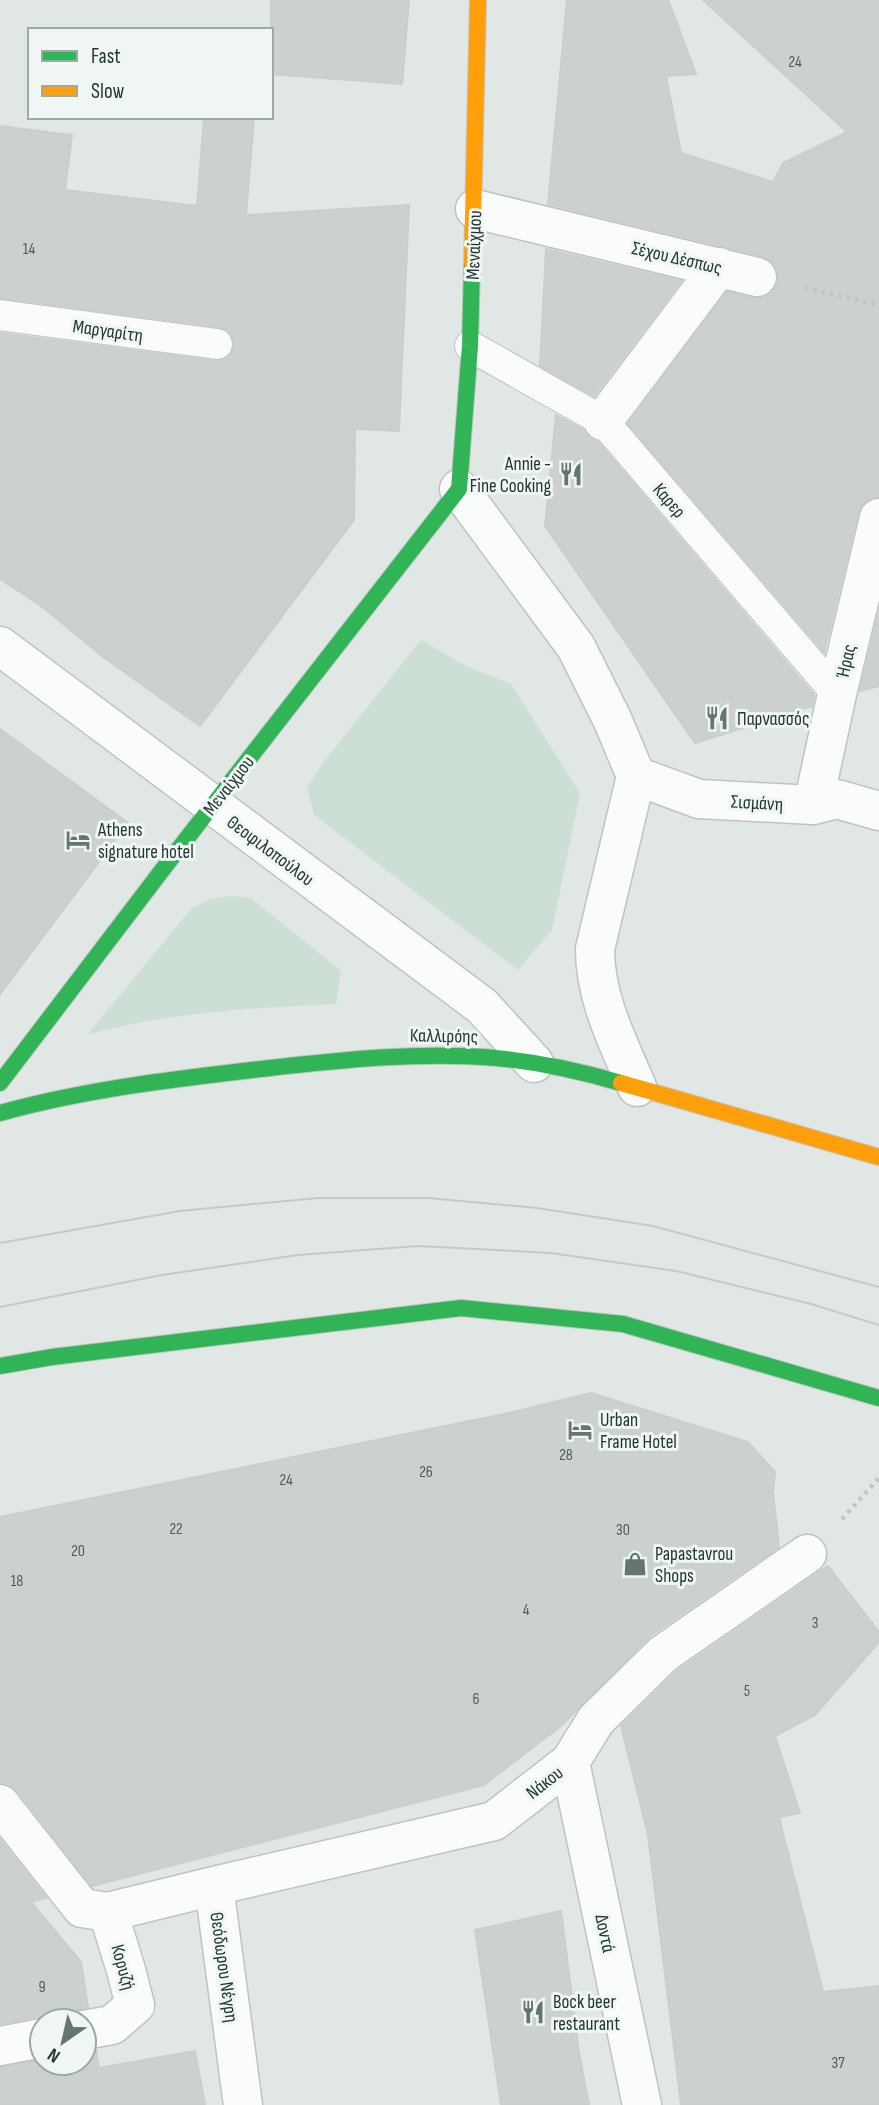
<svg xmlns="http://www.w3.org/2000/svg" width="879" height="2105" font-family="'Sofia Sans Condensed',sans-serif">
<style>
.green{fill:#ccdfd4}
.building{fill:#ccd0cf;stroke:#cacfce;stroke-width:2}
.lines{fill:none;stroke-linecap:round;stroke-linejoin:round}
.lane-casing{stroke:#bec4c2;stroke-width:32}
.street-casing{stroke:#bec4c2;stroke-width:41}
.fast-casing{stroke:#bec4c2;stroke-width:18}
.slow-casing{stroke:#bec4c2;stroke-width:18}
.path{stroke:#bfc7c4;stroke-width:4.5;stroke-dasharray:3.5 5;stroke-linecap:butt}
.lane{stroke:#fafbfb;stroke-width:30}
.street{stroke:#fafbfb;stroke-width:38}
.fast{stroke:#30b455;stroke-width:16}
.slow{stroke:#ff9f0a;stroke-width:16}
.tram{stroke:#c6c9c8;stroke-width:2}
.labels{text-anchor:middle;stroke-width:6;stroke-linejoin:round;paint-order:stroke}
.number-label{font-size:16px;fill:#4c5d5b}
.street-label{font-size:19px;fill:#223734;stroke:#eff6f3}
.poi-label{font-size:19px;fill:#223734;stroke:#eff6f3;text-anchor:start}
</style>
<rect width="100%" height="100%" fill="#e1e7e5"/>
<path class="green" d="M421,640l45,26 45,18 69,109 -28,137 -34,40 -204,-155 -7,-28 15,-23z
M230,896l21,2 90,73 -5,33c-83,4 -169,8 -249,31l104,-126 19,-10z"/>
<path class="building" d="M271,0h138l-7,84 -131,-10z
M567,0h101l28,74 -30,2 15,77 92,29 10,-19 64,-31 -144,-132h176v497h-7l-8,6 -6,10 -34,139 -196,-228 99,-132 25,6h12l8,-5 6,-10v-12l-5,-9 -11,-6 -214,-52z
M204,117h50l-8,98 163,-10 -10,226 -44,-2 -1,91 -154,206 -98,-70 -62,-51 -40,-26v-246l215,28 8,-1 7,-5 4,-8 -1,-9 -5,-7 -9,-4 -219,-29v-172l72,9 -7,55 132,16z
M546,249l135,32 -87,115 -54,-30z
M556,415l27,15 6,8 9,4 216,253 -2,11 -117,37 -150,-217z
M879,612v74l-19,5z
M0,729l128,94 -128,171z
M591,1393l157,49 27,30 -2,20 6,55 -129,89 -89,90 -77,59 -392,101 -75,-96 -8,-6 -9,-1v-266l509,-104z
M828,1566l51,66v10l-64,73 -40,21 25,77 -21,4 44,175 56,-6v119h-198l-33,-270 -27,-109 56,-55z
M0,1839l46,59 -15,4 50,60 7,45 -18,6 -6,8 -25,-5 -39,8z
M561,1911l18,142 10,52h-88l-26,-175z
M96,2050l3,18 96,-17 10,54h-205v-38l42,-7v3h42v-12z"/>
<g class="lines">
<g class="lane-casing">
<path id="lane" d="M0,315l217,29
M470,346l133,75 234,273"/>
</g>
<g class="street-casing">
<path id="street" d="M475,209l282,68
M603,421l116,-154
M459,489l117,158 37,74 23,55
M0,646l482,360 52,57
M636,776l-41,173c0,50 23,93 42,138
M636,776l63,23 114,6 24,-6 42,12
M813,805l24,-111 42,-176
M570,1762l72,343
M0,1804l82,104 26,4 106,-26 29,219
M214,1886l280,-65 76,-59 26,-42 67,-66 144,-100
M84,2030l28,-5 23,-20 -9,-35 -18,-58
M0,2046l42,-8"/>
</g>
<g class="fast-casing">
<path id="fast" d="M0,1083l163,-214 296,-380 11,-143 2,-83
M0,1113c83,-23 167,-33 252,-43 81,-9 162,-19 244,-12 42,4 84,13 125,25
M0,1366l52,-9 409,-49 162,16 256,74"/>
</g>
<g class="slow-casing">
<path id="slow" d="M472,263l6,-263
M621,1083l258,74"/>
</g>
<path class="path" d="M805,288l74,17
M842,1519l37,-41"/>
<use href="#lane" class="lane"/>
<use href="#street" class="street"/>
<use href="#fast" class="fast"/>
<use href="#slow" class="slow"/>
<path class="tram" d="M0,1243l180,-32 138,-13h110l109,10 116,18 226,61
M0,1307l162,-32 136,-20 120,-9 133,7 125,18 135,33 68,21"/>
</g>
<defs>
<g id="restaurant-bare" transform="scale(1.89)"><path d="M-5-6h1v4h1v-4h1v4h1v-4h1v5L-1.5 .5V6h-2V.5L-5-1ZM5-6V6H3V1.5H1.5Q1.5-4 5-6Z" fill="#657572" stroke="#eff6f3" stroke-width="2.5" paint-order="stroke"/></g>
<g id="hotel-bare" transform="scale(1.89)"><path d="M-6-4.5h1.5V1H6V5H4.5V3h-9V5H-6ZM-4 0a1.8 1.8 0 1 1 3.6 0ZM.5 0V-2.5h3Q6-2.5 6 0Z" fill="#657572" stroke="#eff6f3" stroke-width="2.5" paint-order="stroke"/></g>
<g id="shop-bare" transform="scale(1.89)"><path d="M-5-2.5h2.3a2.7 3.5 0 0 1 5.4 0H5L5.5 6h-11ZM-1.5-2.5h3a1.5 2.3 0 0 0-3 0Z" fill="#657572" stroke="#eff6f3" stroke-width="2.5" paint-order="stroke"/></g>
</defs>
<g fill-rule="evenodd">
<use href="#restaurant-bare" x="571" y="474"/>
<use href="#restaurant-bare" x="717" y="718"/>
<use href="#hotel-bare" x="78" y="840"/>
<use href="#hotel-bare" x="580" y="1430"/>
<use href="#shop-bare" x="635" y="1564"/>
<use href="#restaurant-bare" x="533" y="2012"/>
</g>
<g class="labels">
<g class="number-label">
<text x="795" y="67">24</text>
<text x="29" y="254">14</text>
<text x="566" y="1460">28</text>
<text x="426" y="1477">26</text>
<text x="286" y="1485">24</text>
<text x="176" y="1534">22</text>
<text x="623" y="1535">30</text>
<text x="78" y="1556">20</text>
<text x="17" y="1586">18</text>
<text x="526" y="1615">4</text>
<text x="815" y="1628">3</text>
<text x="747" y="1696">5</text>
<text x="476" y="1704">6</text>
<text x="42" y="1992">9</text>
<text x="838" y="2068">37</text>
</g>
<g class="street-label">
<text transform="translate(473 245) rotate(-88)" y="7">Μεναίχμου</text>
<text transform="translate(677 257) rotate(13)" y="7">Σέχου Δέσπως</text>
<text transform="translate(108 330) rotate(8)" y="7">Μαργαρίτη</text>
<text transform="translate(670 500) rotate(49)" y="7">Καρερ</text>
<text transform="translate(845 661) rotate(-77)" y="7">Ήρας</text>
<text transform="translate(228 785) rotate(-52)" y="7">Μεναίχμου</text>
<text transform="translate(757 802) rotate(3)" y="7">Σισμάνη</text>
<text transform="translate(271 850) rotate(37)" y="7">Θεοφιλοπούλου</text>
<text transform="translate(444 1035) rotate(1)" y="7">Καλλιρόης</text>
<text transform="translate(544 1782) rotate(-38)" y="7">Νάκου</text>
<text transform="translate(606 1933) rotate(78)" y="7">Δοντά</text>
<text transform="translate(124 1967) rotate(75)" y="7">Κορυζή</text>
<text transform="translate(225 1967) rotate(82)" y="7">Θεόδωρου Νέγρη</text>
</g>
<g class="poi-label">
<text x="551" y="470" text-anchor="end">Annie -<tspan x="551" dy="22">Fine Cooking</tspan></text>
<text x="737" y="725">Παρνασσός</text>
<text x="98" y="836">Athens<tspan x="98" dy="22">signature hotel</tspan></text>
<text x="600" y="1426">Urban<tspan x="600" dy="22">Frame Hotel</tspan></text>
<text x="655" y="1560">Papastavrou<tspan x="655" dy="22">Shops</tspan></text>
<text x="553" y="2008">Bock beer<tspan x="553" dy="22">restaurant</tspan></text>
</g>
</g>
<rect x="28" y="28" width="245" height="91" fill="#eff6f3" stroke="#9daaa7" stroke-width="2"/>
<rect x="42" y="51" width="35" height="10" fill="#30b455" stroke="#9daaa7" stroke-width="2"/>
<text x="91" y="63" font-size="21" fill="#223734">Fast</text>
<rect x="42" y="86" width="35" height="10" fill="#ff9f0a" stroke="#9daaa7" stroke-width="2"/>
<text x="91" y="98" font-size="21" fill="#223734">Slow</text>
<g transform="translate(63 2042) rotate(214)"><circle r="33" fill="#eff6f3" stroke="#9daaa7" stroke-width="2"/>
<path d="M0-5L12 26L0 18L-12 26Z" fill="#657572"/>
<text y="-10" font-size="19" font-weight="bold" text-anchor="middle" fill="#223734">N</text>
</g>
</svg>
